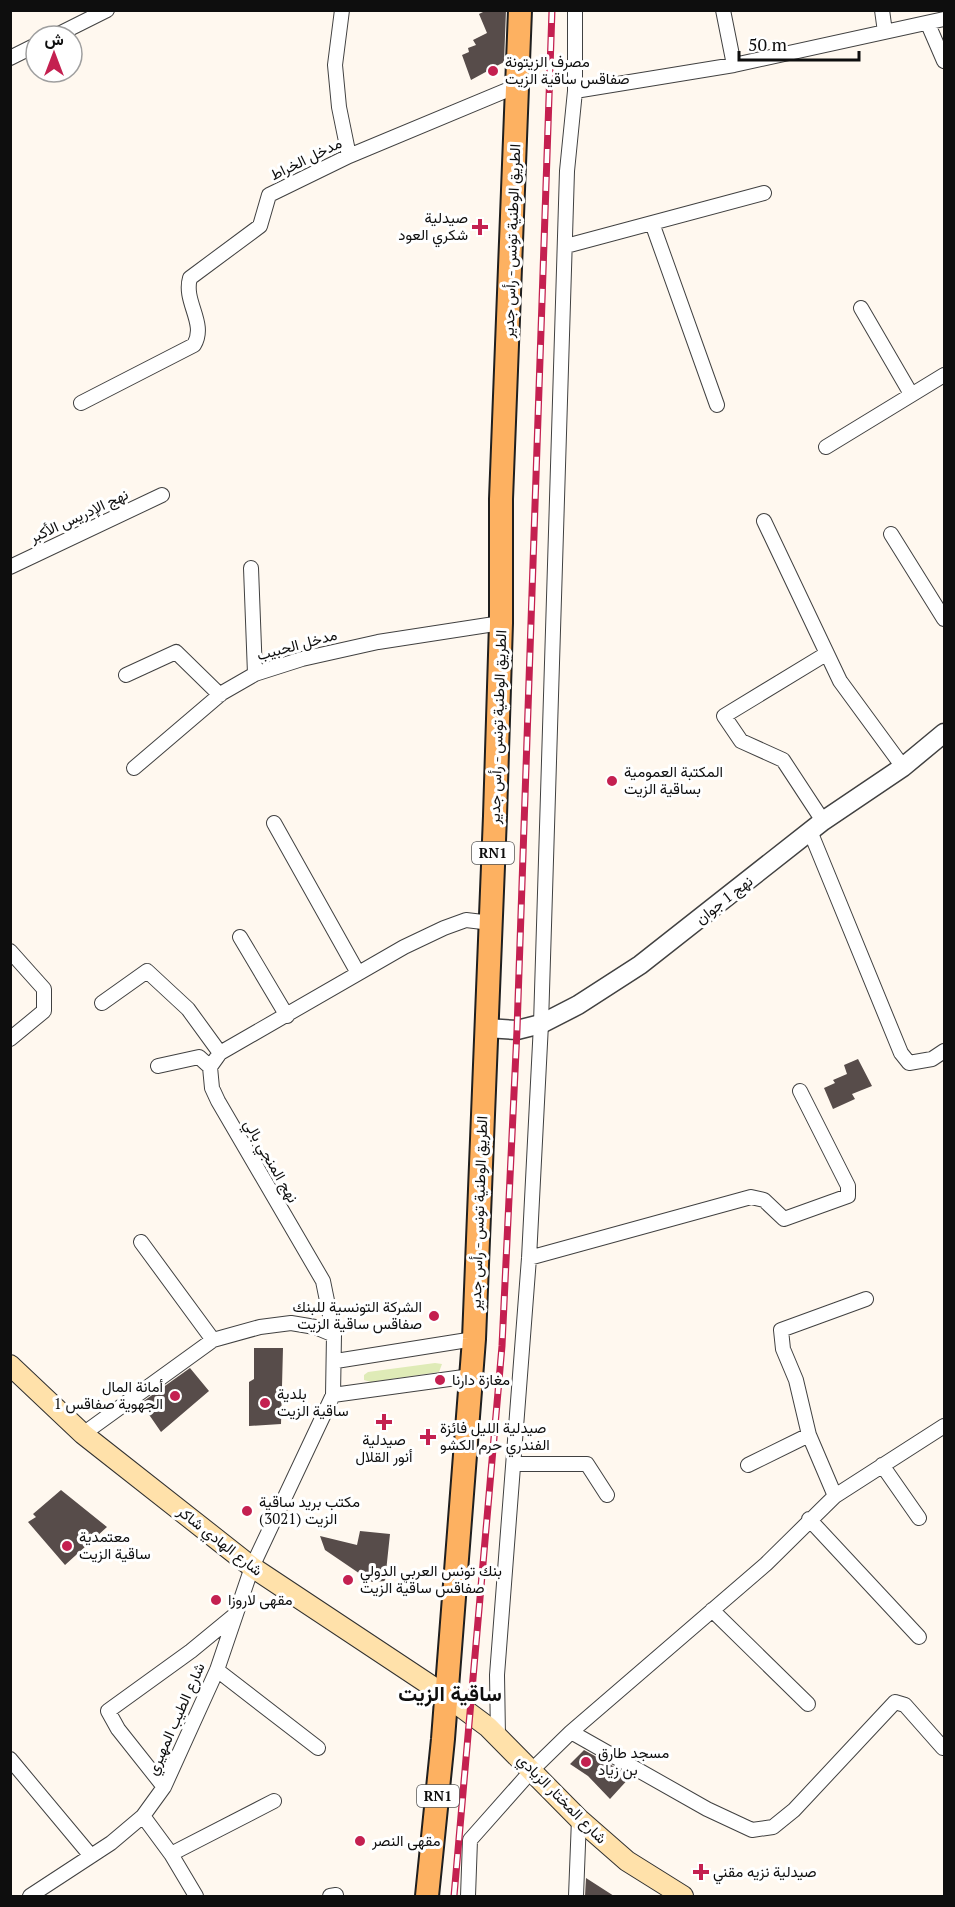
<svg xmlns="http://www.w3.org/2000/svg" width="955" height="1907" font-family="'PT Serif',Vazirmatn,serif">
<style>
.green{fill:#dfebb7}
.building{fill:#574c4a}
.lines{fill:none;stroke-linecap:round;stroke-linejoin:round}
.minor-casing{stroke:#414141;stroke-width:16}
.tertiary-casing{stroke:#414141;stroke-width:21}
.secondary-casing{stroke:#303030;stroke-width:22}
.primary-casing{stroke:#1f1f1f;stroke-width:26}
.minor{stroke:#fff;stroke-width:14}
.tertiary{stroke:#fff;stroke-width:18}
.secondary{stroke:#ffe1aa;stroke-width:20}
.primary{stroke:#fdb161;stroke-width:22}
.rail-casing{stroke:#c42050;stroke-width:7}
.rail{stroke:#fff;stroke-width:4.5;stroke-dasharray:14;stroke-linecap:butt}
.poi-dot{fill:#c42050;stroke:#fff;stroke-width:2}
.labels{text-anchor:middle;stroke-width:6;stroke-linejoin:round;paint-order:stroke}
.shield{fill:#fff;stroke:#565656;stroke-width:1.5}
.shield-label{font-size:14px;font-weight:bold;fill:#0e0e0e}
.poi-label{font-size:15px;fill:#0e0e0e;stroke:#fff;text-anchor:start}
.street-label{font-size:15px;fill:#0e0e0e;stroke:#fff}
.district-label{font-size:21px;font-weight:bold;fill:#0e0e0e;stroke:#fff}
</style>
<rect width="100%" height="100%" fill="#fff8ef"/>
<path class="green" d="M435,1363l7,1 -3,8 -68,10 -7,-2v-5l4,-3z"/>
<path class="building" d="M487,10h19l-2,52 -33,18 -9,-25 7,-3 -1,-4 8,-3 -3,-5 14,-7 -8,-19z
M858,1059l14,27 -20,8 3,5 -22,10 -9,-21 11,-5 -2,-3 14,-6 -3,-9z
M254,1348h29l-2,76 -32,2v-44l5,-3z
M190,1368l19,23 -48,41 -20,-29z
M61,1490l46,37 -42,38 -37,-43 8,-5 -3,-3z
M360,1531l30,3 -5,47 -13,1 -47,-32 -5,-14 37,9z
M584,1750l47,26 -21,23 -22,-23 -18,-12z
M586,1878l28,18h-29z"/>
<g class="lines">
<g class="minor-casing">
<path id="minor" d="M342,10l-7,55 4,42 10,49
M723,10l11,55
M882,10l3,22
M928,24l16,37
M55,36l52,-26
M10,58l26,-13
M575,91l159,-26 210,-46
M652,223l65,182
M566,246l198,-53
M861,308l50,86
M81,403l113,-58c13,-22 -11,-43 -4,-67l70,-52 9,-31 80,-39 168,-70
M826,447l118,-72
M764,521l76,160 63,86
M891,534l53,85
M10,567l152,-72
M251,568l4,106
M126,675l50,-23 44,43
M134,768l88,-75 33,-19 47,-15 76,-17 123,-19
M823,821l-40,-61 -42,-19 -17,-25 102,-62
M274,823l84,150
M810,831l91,222 8,10 23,-4 12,-8
M240,937l47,79
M10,951l34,38v22l-34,28
M102,1003l45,-32 41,38 32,44
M158,1066l41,-9 11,10
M141,1242l72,98
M529,1258l222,-61 13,3 20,19 64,-23v-10l-48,-95
M336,1361l138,-22
M333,1395l138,-19
M83,1434l130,-94 47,-13 31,-4 24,4 19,8
M514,1464h73l20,31
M748,1465l61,-30
M882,1465l37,53
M835,1496l-26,-61 -13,-55 -13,-31 -2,-19 85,-31
M809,1519l110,118
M712,1610l96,94
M217,1670l101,78
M498,1736l-1,-61 32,-417 12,-234 26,-853 8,-80v-81
M943,1748l-38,-43 -10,-3 -101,108 -21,17 -21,3 -45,-21 -136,-77 195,-168 69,-68 109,-70
M10,1759l81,97
M164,1787l-46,-58 -10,-18 83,-60 45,-37
M143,1816l28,38 25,42
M171,1854l103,-53
M30,1896l81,-53 32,-27 21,-29 53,-117 35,-103 81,-172 1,-60 -11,-54 -105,-180 -6,-13 -2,-21 10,-14 184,-106 40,-19 22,-8 25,3
M330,1896l6,-1
M468,1896l2,-56 63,-71 38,-37
M576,1896l3,-77"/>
</g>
<g class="tertiary-casing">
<path id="tertiary" d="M486,1028l31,2 24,-6 37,-19 62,-40 183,-144 80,-54 41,-34"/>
</g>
<g class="secondary-casing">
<path id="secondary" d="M10,1365l73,69 169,133 193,128 43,32 91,92 48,42 56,35"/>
</g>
<g class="primary-casing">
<path id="primary" d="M427,1896l16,-157 31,-400 21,-523 6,-193v-124l19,-489"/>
</g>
<use href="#minor" class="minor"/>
<use href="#tertiary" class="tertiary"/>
<use href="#secondary" class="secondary"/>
<use href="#primary" class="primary"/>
<g class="rail-casing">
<path id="rail" d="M454,1896l48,-550 15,-316 35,-1020"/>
</g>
<use href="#rail" class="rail"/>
</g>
<g class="poi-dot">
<circle cx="493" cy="71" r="6"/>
<path d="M477 218h6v6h6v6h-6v6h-6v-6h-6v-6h6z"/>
<circle cx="612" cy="781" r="6"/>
<circle cx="434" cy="1316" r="6"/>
<circle cx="440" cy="1380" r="6"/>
<circle cx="175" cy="1396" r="6"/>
<circle cx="265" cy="1403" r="6"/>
<path d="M381 1413h6v6h6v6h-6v6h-6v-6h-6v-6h6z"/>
<path d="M425 1428h6v6h6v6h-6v6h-6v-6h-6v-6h6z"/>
<circle cx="247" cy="1511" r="6"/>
<circle cx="67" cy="1546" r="6"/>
<circle cx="348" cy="1580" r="6"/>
<circle cx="216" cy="1600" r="6"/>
<circle cx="586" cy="1762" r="6"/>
<circle cx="360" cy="1841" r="6"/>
<path d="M698 1863h6v6h6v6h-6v6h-6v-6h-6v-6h6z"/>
</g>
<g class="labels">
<g class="shield">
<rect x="472" y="842" width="42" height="22" rx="4.5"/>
<rect x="417" y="1785" width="42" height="22" rx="4.5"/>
</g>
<g class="shield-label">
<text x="493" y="858">RN1</text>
<text x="438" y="1801">RN1</text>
</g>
<g class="poi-label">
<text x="505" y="67">مصرف الزيتونة<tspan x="505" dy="17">صفاقس ساقية الزيت</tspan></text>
<text x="468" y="223" text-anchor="end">صيدلية<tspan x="468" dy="17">شكري العود</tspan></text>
<text x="624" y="777">المكتبة العمومية<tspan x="624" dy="17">بساقية الزيت</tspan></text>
<text x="422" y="1312" text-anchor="end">الشركة التونسية للبنك<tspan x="422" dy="17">صفاقس ساقية الزيت</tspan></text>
<text x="452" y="1385">مغازة دارنا</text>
<text x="163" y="1392" text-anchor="end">أمانة المال<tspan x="163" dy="17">الجهوية صفاقس 1</tspan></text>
<text x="277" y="1399">بلدية<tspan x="277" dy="17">ساقية الزيت</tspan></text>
<text x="440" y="1433">صيدلية الليل فائزة<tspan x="440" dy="17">الفندري حرم الكشو</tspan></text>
<text x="384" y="1445" text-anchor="middle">صيدلية<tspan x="384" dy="17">أنور القلال</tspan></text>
<text x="259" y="1507">مكتب بريد ساقية<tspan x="259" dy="17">الزيت (3021)</tspan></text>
<text x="79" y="1542">معتمدية<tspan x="79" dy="17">ساقية الزيت</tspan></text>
<text x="360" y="1576">بنك تونس العربي الدولي<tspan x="360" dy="17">صفاقس ساقية الزيت</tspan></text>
<text x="228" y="1605">مقهى لاروزا</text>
<text x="598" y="1758">مسجد طارق<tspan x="598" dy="17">بن زياد</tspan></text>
<text x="372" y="1846">مقهى النصر</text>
<text x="713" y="1877">صيدلية نزيه مقني</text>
</g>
<g class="street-label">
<text transform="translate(306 159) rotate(-26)" y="5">مدخل الخراط</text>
<text transform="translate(512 241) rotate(-88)" y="5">الطريق الوطنية تونس - رأس جدير</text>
<text transform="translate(79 516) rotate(-25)" y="5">نهج الإدريس الأكبر</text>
<text transform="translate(297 645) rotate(-15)" y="5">مدخل الحبيب</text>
<text transform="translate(498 727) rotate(-88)" y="5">الطريق الوطنية تونس - رأس جدير</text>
<text transform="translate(724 900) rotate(-38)" y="5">نهج 1 جوان</text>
<text transform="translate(271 1161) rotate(60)" y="5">نهج المنجي بالي</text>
<text transform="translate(479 1213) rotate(-88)" y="5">الطريق الوطنية تونس - رأس جدير</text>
<text transform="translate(220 1541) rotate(38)" y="5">شارع الهادي شاكر</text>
<text transform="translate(176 1719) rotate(-66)" y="5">شارع الطيب المهيري</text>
<text transform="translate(562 1799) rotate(45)" y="5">شارع المختار الزيادي</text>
</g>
<g class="district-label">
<text x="450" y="1701">ساقية الزيت</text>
</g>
</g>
<rect width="955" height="1907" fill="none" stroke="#0e0e0e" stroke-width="24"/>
<g transform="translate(54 54)"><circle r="28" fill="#ffffff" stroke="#9f9f9f" stroke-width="1.5"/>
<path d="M0-4.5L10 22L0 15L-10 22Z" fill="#c42050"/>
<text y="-9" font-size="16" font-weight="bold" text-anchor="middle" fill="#0e0e0e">ش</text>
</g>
<path d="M739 51v9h120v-9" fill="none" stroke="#0e0e0e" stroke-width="3"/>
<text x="748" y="51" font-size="18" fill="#0e0e0e" stroke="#ffffff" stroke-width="4.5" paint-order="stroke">50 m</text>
</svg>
